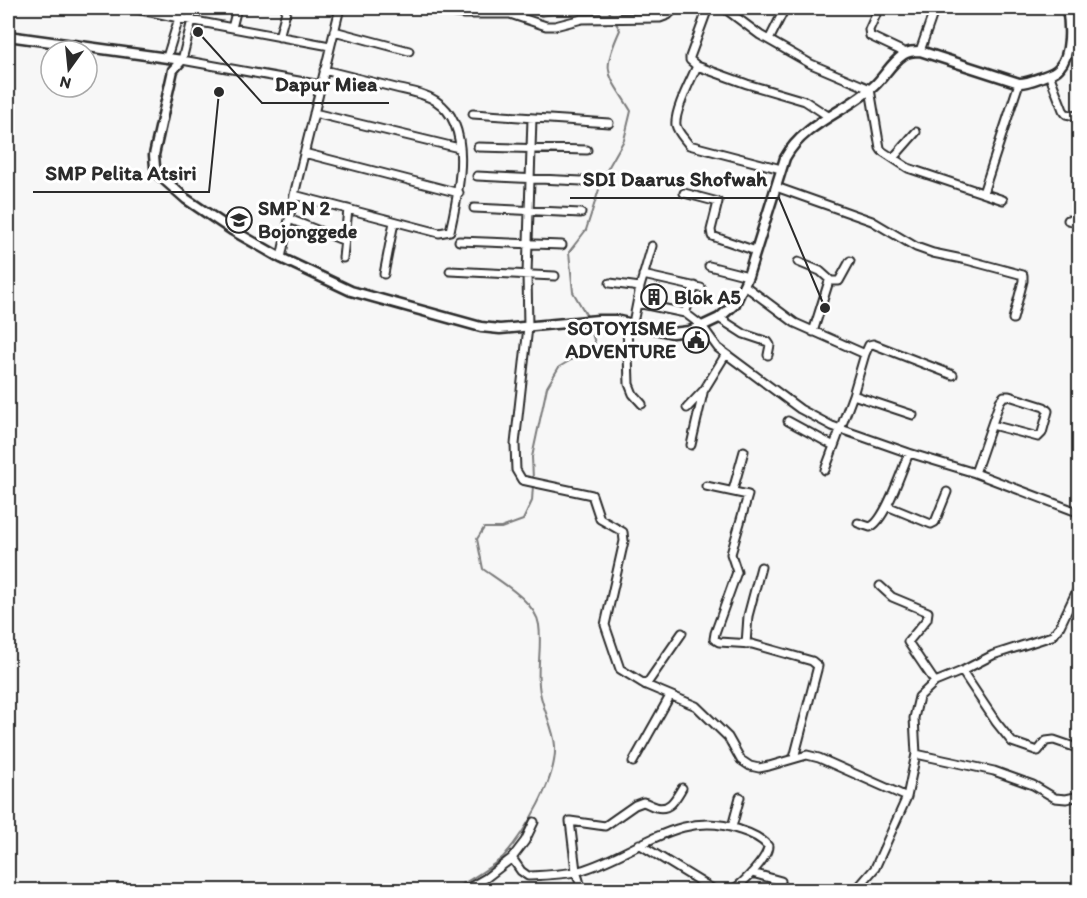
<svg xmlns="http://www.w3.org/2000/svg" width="1087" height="898" font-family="Itim,sans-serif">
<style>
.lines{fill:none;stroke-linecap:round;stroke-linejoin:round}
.stream{stroke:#7b7b7b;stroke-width:2}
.minor-casing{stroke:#2b2b2b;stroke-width:11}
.tertiary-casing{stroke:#2b2b2b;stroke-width:13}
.minor{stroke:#fff;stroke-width:7}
.tertiary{stroke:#fff;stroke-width:8}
.labels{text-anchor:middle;stroke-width:6;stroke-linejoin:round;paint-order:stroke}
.poi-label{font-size:20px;font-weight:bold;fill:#2b2b2b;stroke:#fff;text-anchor:start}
.leader{fill:none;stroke:#2b2b2b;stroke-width:2}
.callout-dot{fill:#2b2b2b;stroke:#fff;stroke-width:2}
.callout-label{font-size:21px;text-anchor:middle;font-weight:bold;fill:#2b2b2b;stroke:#fff;stroke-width:6;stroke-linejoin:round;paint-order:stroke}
</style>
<rect width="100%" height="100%" fill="#f7f7f7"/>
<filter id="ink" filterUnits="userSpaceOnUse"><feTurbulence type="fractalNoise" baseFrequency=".0167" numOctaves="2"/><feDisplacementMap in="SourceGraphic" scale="12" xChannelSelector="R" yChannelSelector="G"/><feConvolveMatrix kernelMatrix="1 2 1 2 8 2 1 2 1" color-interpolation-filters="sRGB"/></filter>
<g filter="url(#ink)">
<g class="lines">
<path class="stream" d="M533,8l8,8 49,-8
M607,8l5,8
M588,318l-15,-26 -4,-40 17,-22 17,-53 21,-37 7,-29c-23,-38 -31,-37 -11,-81l-6,-10
M533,479l-1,-22 15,-70 12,-20 27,-16 9,-8 -6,-19
M374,890l2,-3c24,0 60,7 82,-1 8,-3 41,-24 46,-30 21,-24 53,-77 51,-110 -1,-19 -15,-41 -16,-61 -2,-20 3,-40 0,-60 -3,-23 -38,-43 -56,-56l-6,-30 7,-11h17l22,-8 9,-19 1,-16"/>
<g class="minor-casing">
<path id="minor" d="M132,8l47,10 151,28
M188,8l4,12 -10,40 139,25
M423,8l41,6h46l36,12h9l27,-7 78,-1 8,-3 7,-7
M724,8l36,27 51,29 59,25 10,59 2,3 26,17 95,32
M879,8l-10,22 1,6 36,17
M232,28l5,-20
M334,31l75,20
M279,37l8,-29
M769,40l16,-32
M920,51l15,-43
M167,57l12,-39 8,-10
M697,66l-7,-6v-3l18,-49
M1049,74l14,36 3,4 14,3
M314,113l145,35
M473,114l136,9
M532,118l-5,156 1,53 -13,117 1,26 6,10 70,15 8,24 23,13 1,9 -19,84 15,44 26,16 50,21 32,31 13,23 9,6 9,2 10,-2 38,-11 12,3 88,39
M478,147l109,3
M304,153l155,40
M894,157l22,-25
M781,169l-92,-24c-5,-7 -11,-12 -13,-20 -2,-14 15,-45 21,-59l50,18 58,17 23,15
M477,176l105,5
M776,187l96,34 44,26 17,6 34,7 56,15v6l-10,38
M684,193l34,9 -7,28 1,6 44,15
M983,193l36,-110
M294,195l145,38 11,-2c8,-36 25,-105 -14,-130 -12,-8 -27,-10 -40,-13 -24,-6 -48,-12 -72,-18
M474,208l107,5
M289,219l56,22
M1068,220l12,3
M459,241l103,4
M281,258l13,-63 46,-187
M343,258l5,-49
M798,262l22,9 10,9
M709,266l39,10
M450,271l105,5
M384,274l10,-52
M643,275l58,13
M610,283l30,4 -3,16
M744,285l51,38 70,31 -12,41 -28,75
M640,287l12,-41
M685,313l10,-27
M634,318l3,-15 48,10 17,13 16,22 82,61 32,17 77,27 66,20 105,40
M719,318l25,16 24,8 2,3 -2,10
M627,323l2,61 4,10 9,10
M813,332l16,-51h10l11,-20
M865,354l4,-9 4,-1 80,31
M853,395l60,20
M687,408l17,-18 22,-36
M788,421l46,25
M691,445l12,-52
M975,473l25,-72 4,-5h5l35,11 4,4 -6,22 -4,4 -46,-12
M706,486l42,9 -17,59 6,18 -22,61 -1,6 5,3 33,2 60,17 6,5 -24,92
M733,490l11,-39
M887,506l44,18 4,-2 12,-30
M858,523l12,4c15,-5 32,-58 39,-74
M880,586l12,11 36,15 -1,7 -19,23 27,40
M746,644l2,-28 13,-49
M962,671l34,51 16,20 26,9 8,-10 8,-1 26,9
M646,685l36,-52
M916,754l78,17 39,14 22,13 11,1 14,-3
M633,762l37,-66
M732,827l8,-30
M639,844l75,46
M512,858l13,-17 9,-19
M752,873l29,8
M465,890l21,-12 26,-20 9,13 7,5c16,-1 35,-1 51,-5 56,-15 100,-64 161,-41 10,3 21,8 28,16 0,12 -25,38 -36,44
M582,890l-6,-19 -6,-50 35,5 30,-21 8,-3c5,1 8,4 13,5 14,4 20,-9 26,-19
M856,890l19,-22 32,-71 9,-43 -2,-36 5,-21 16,-15 27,-11 31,-16 59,-19 8,-10 20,-42"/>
</g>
<g class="tertiary-casing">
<path id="tertiary" d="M8,36l174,24 -9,10 -19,85 1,12 5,9 26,23 46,31 49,28 70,33 130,36 19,2 98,-9h17l57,13 17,-2 13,-5 17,-8 16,-14 13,-28 37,-118c19,-35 61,-46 89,-72 10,-9 17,-23 29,-31 5,-4 11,-4 17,-4l99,32c8,0 15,-3 23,-6 5,-2 13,-4 17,-9 13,-14 11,-43 8,-60"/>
</g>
<use href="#minor" class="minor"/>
<use href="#tertiary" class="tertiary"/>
</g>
</g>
<defs>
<g id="school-ring" transform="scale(1.35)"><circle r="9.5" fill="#fff" stroke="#2b2b2b" stroke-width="1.5"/><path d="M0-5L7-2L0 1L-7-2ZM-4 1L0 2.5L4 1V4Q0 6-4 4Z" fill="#2b2b2b"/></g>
<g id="building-ring" transform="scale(1.35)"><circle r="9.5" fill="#fff" stroke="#2b2b2b" stroke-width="1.5"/><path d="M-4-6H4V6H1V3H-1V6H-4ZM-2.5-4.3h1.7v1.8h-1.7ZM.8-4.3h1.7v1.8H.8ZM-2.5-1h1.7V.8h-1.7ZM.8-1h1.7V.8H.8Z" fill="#2b2b2b"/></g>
<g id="civic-ring" transform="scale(1.35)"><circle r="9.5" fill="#fff" stroke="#2b2b2b" stroke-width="1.5"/><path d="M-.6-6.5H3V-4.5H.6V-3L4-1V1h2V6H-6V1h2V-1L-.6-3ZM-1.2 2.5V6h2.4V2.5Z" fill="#2b2b2b"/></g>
</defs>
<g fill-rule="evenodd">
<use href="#school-ring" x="239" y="220"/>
<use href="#building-ring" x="654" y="297"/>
<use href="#civic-ring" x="696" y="340"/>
</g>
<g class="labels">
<g class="poi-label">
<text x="258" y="215">SMP N 2<tspan x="258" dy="23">Bojonggede</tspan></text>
<text x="674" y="304">Blok A5</text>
<text x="676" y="335" text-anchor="end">SOTOYISME<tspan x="676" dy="23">ADVENTURE</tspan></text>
</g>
</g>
<path class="leader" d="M198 32L262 103H389M219 92L209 192H33M825 308L779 198H570"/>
<g class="callout-dot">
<circle cx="198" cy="32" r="6"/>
<circle cx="219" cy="92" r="6"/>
<circle cx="825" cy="308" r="6"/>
</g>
<g class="callout-label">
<text x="326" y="91">Dapur Miea</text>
<text x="121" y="180">SMP Pelita Atsiri</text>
<text x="675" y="186">SDI Daarus Shofwah</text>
</g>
<rect width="1087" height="898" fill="none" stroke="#fff" stroke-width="30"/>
<rect x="15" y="15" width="1057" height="868" fill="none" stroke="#2b2b2b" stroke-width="2" filter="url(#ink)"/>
<g transform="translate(69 69) rotate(195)"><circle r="28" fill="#ffffff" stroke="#aaaaaa" stroke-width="1.5"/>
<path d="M0-4.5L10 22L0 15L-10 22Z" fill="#2b2b2b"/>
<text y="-9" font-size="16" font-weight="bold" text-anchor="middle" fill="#2b2b2b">N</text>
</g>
</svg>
